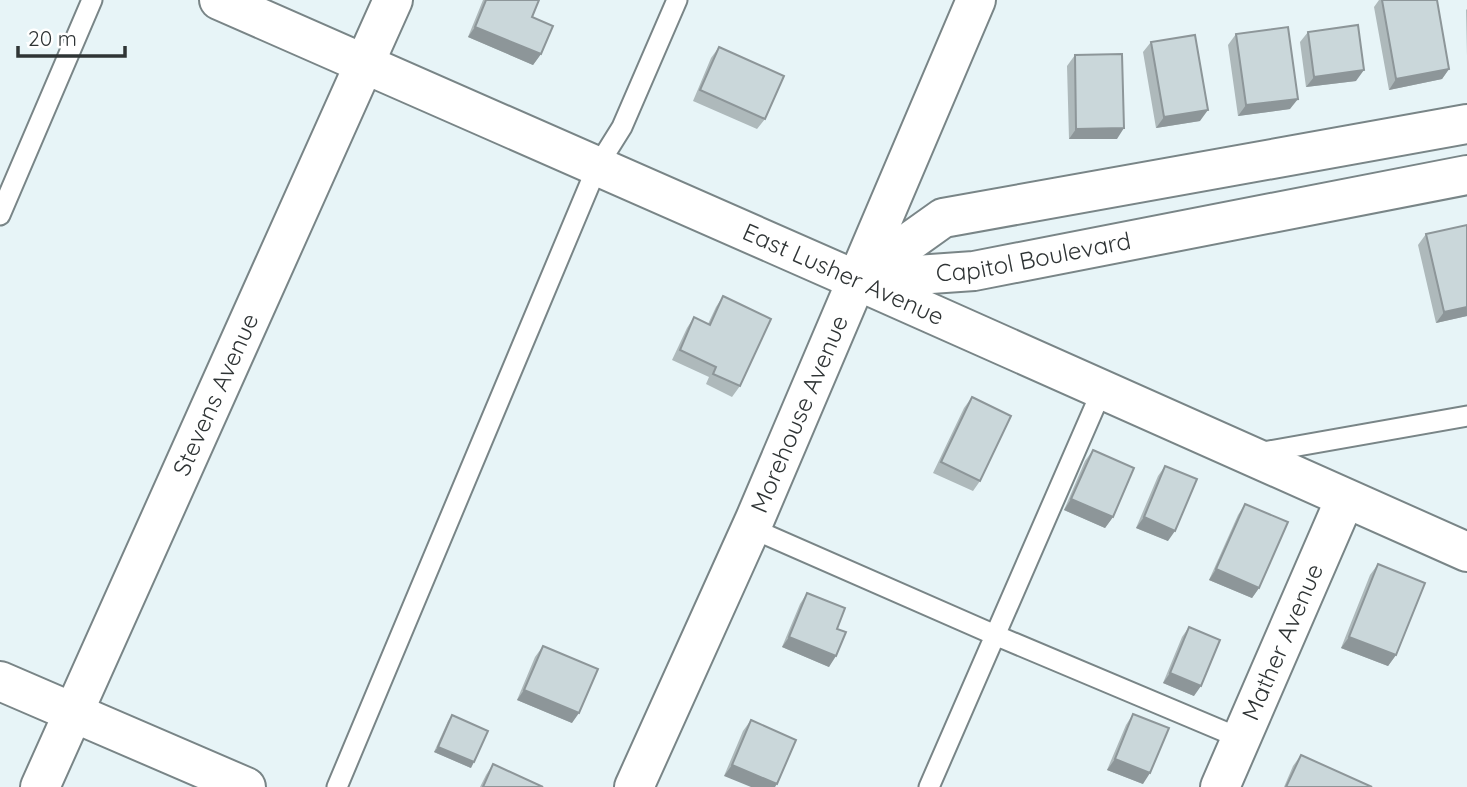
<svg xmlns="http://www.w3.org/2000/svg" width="1467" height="787" font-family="Quicksand,sans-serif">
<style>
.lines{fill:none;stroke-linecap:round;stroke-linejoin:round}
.service-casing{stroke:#798587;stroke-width:23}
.minor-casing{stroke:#798587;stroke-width:42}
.primary-casing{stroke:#798587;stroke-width:42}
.service{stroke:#fff;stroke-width:19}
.minor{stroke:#fff;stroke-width:38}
.primary{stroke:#fff;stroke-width:38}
.wall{fill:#aeb9bb}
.shaded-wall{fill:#8d9699}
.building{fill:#cad7da;stroke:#8d9699;stroke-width:2}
.labels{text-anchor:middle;stroke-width:5;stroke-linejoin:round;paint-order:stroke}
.street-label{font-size:24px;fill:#2f3435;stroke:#fff}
</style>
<rect width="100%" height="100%" fill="#e7f4f7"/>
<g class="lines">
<g class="service-casing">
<path id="service" d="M0,215l92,-215
M1258,453l209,-37
M751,528l244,107 247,104
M337,787l260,-620 25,-40 55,-127
M929,787l173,-397"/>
</g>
<g class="minor-casing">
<g id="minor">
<path id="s1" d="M858,279l116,-8 493,-96"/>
<path d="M856,280l87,-62 524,-94"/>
<path d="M0,681l246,106"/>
<path id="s2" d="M40,787l353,-787"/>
<path id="s3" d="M634,787l121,-268 221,-519"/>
<path id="s4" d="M1220,787l125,-288"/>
</g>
</g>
<g class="primary-casing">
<g id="primary">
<path id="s5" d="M219,0l637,280 611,272"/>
</g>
</g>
<use href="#service" class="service"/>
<use href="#minor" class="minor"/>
<use href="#primary" class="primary"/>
</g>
<path class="wall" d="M483,0h56l-7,17 9,37 -8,11 -65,-28z
M1379,0h58l12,69 -7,10 -53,11 -15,-83z
M1467,9v47l-1,-46z
M1308,32l48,49 -50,6 -6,-45z
M1236,34l54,75 -52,7 -10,-71z
M1151,42l49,79 -44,7 -13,-76z
M719,47l46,72 -8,10 -64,-28 18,-43z
M1075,55l42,84h-48l-2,-73z
M1426,234l41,82 -31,7 -18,-78z
M723,296l17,90 -8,11 -26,-13 3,-7 -37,-17 15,-32 7,-11 14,7 8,-17z
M972,397l8,84 -7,10 -40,-18 31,-65z
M1093,450l20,67 -8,11 -41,-18 21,-49z
M1165,466l3,75 -32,-13 22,-52z
M1245,504l14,84 -7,10 -43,-18 29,-65z
M1378,564l18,91 -8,11 -47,-18 29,-73z
M807,593l30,36 -8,38 -47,-20 18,-43z
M1189,627l5,69 -31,-13 19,-46z
M543,646l29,77 -55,-23 18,-43z
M1133,714l10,70 -36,-14 19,-45z
M452,715l19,53 -37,-16 14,-31z
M751,720l45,20 -72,36 19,-45z
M1301,755l71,32h-88l9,-21z
M493,764l50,23h-63l6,-12z"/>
<path class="shaded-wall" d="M475,27l66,27 -8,11 -65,-28z
M1449,69l-7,10 -53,11 7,-11z
M1364,70l-8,11 -50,6 8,-10z
M1298,99l-8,10 -52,7 8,-11z
M1208,110l-8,11 -44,7 8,-11z
M1124,128l-7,11h-48l7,-10z
M1467,307v9l-31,7 8,-11z
M1071,499l42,18 -8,11 -41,-18z
M1144,517l31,14 -7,10 -32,-13z
M1216,569l43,19 -7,10 -43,-18z
M789,637l47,19 -7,11 -47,-20z
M1349,637l47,18 -8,11 -47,-18z
M1170,673l31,13 -7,10 -31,-13z
M524,690l55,23 -7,10 -55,-23z
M438,747l36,15 -3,6 -37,-16z
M1115,759l35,14 -7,11 -36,-14z
M732,765l45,19 -2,3h-24l-27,-11z"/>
<path class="building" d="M486,0h53l-7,17 21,9 -12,28 -66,-27z
M1382,0h55l12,69 -53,10z
M1358,25l6,45 -50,7 -6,-45z
M1288,27l10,72 -52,6 -10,-71z
M1195,35l13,75 -44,7 -13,-75z
M719,47l65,29 -19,43 -65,-29z
M1122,54l2,74 -48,1 -1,-74z
M1467,225v82l-23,5 -18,-78z
M723,296l48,23 -31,67 -27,-12 3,-7 -36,-17 14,-33 16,8z
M972,397l39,19 -31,65 -39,-19z
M1093,450l41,18 -21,49 -42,-18z
M1165,466l32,13 -22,52 -31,-14z
M1245,504l43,18 -29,66 -43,-19z
M1378,564l47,19 -29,72 -47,-18z
M807,593l38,15 -8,21 9,3 -10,24 -47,-19z
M1189,627l31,13 -19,46 -31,-13z
M543,646l55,23 -19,44 -55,-23z
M1133,714l36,14 -19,45 -35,-14z
M452,715l36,16 -14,31 -36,-15z
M751,720l45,20 -19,44 -45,-19z
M1301,755l71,32h-86z
M493,764l50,23h-60z"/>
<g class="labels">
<g class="street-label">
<text dy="8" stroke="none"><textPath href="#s1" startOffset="177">Capitol Boulevard</textPath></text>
<text dy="8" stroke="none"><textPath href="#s5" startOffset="682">East Lusher Avenue</textPath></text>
<text dy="8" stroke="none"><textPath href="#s2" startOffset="430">Stevens Avenue</textPath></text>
<text dy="8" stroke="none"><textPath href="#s3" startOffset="408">Morehouse Avenue</textPath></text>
<text dy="8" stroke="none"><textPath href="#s4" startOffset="158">Mather Avenue</textPath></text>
</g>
</g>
<path d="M18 46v10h107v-10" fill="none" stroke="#2f3435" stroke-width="3.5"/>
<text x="28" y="46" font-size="21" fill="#2f3435" stroke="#ffffff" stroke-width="5" paint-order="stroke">20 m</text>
</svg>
